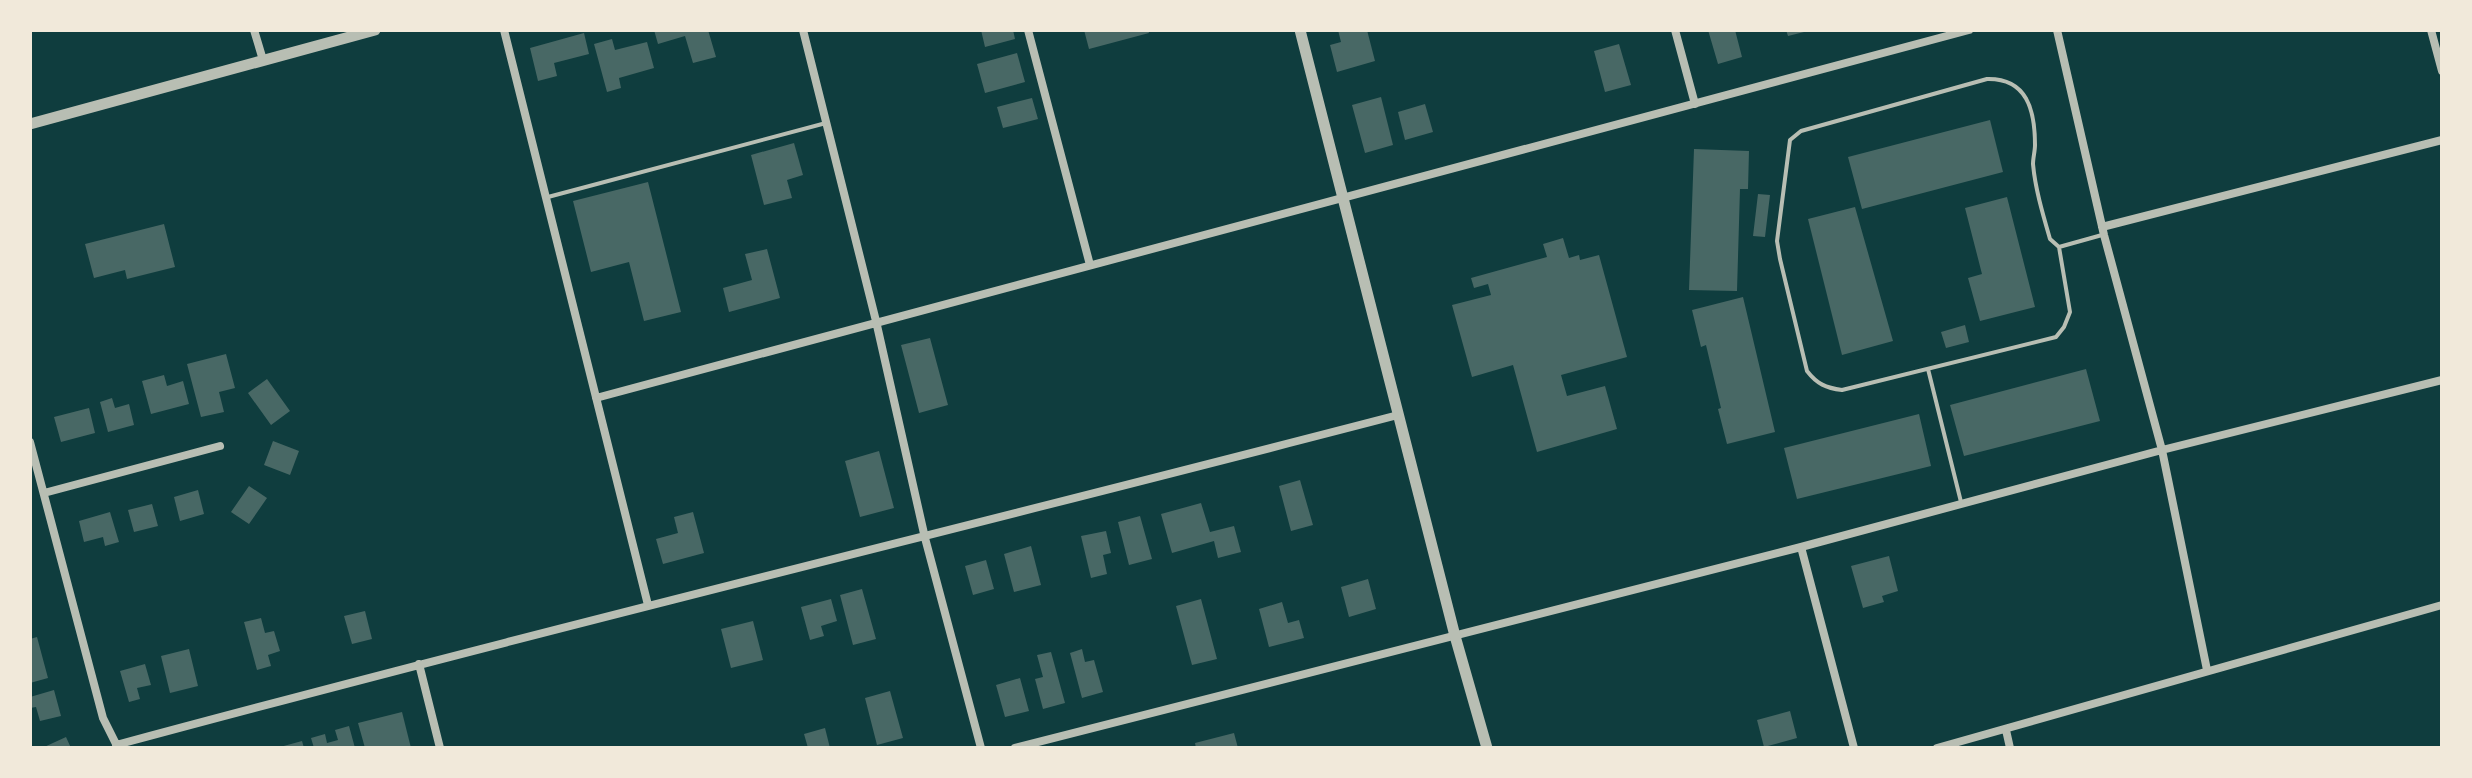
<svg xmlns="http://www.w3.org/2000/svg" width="2472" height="778" font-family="Figtree,sans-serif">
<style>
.building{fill:#486865}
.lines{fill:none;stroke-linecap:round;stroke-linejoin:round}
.service{stroke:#b8beb3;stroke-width:4}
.minor{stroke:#b8beb3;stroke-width:8}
.tertiary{stroke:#b8beb3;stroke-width:11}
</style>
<rect width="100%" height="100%" fill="#0f3d3e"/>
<path class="building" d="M654,30h54l8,27 -23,6 -8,-27 -27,8z
M981,30h32l2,9 -30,8z
M1084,30h64l1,3 -60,16z
M1338,30h29l8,31 -38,11 -7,-27 11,-3z
M1708,30h27l7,27 -24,7z
M1786,30h22v1l-20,5z
M584,33l5,21 -35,9 3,13 -19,5 -8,-33z
M612,39l3,11 32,-8 7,26 -35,10 2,10 -14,4 -13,-48z
M1619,44l12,41 -26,7 -11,-41z
M1017,53l8,29 -40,11 -8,-29z
M1381,97l12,48 -28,8 -13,-48z
M1032,98l6,21 -35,9 -6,-21z
M1425,104l8,28 -28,8 -7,-28z
M1990,120l13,52 -141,37 -14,-52z
M794,143l9,32 -16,5 5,18 -28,7 -13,-50z
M1694,149l55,2 -1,38h-8l-3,102 -48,-1z
M648,182l33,130 -37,9 -15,-59 -38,10 -18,-71z
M1758,194l12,1 -5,42 -12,-1z
M2007,197l28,110 -55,14 -12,-43 14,-4 -17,-66z
M1855,207l38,134 -51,14 -34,-136z
M164,224l11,43 -48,12 -2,-9 -31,8 -9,-34z
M1563,238l6,20 10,-3 1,5 19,-5 28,102 -66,18 6,21 38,-10 12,43 -80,23 -24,-87 -41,12 -20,-72 39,-10 -3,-11 -14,4 -3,-10 76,-21 -4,-13z
M767,249l13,49 -51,14 -6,-24 29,-8 -7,-26z
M1743,297l32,135 -48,12 -9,-35 3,-1 -15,-63 -5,2 -9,-37z
M1965,325l4,17 -23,6 -5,-16z
M930,338l18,67 -29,8 -18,-68z
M226,354l9,34 -16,4 5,20 -23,5 -14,-53z
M2086,369l14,52 -136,35 -14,-51z
M164,375l3,11 16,-5 6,23 -38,10 -9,-33z
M267,379l23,32 -19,14 -23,-32z
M112,398l3,10 14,-4 5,21 -26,7 -8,-30z
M89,408l6,25 -34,9 -7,-25z
M1919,414l12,52 -134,33 -13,-51z
M273,441l26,10 -9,24 -26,-10z
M879,451l15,57 -34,9 -15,-56z
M1300,480l13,45 -22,6 -12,-45z
M249,486l18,12 -18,26 -18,-12z
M198,490l6,24 -24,7 -6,-24z
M1201,503l9,29 24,-6 7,26 -23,6 -4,-17 -42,12 -11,-39z
M152,504l6,22 -24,6 -6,-22z
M110,512l9,30 -14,4 -2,-9 -19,5 -5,-21z
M693,512l11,41 -41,11 -7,-25 22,-6 -4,-16z
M1140,516l12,43 -23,6 -11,-43z
M1106,531l5,22 -8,2 4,19 -16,4 -10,-42z
M1031,546l10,39 -27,7 -10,-38z
M1889,556l9,35 -16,5 2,6 -21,6 -12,-42z
M986,560l8,29 -21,6 -8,-29z
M1368,579l8,30 -27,8 -8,-30z
M862,589l14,50 -23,6 -13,-50z
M831,599l6,22 -16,5 3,10 -14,4 -9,-33z
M1201,599l16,60 -25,6 -16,-59z
M1282,602l6,21 11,-3 5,18 -35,9 -10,-38z
M365,611l7,28 -20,5 -8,-28z
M261,618l4,15 9,-2 6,20 -12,4 3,11 -14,4 -13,-48z
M753,621l10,39 -32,8 -10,-39z
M37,637l11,41 -18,5v-44z
M189,649l9,37 -28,7 -9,-37z
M1082,649l3,13 9,-2 9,32 -21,6 -12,-45z
M1051,652l14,51 -22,6 -8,-30 8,-2 -6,-22z
M145,664l6,21 -14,3 3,11 -11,3 -9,-31z
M1020,678l9,33 -24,6 -9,-32z
M54,690l7,26 -21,5 -4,-14 -6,1v-11z
M890,691l13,47 -26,7 -12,-47z
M1790,711l7,27 -33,9 -7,-27z
M402,712l9,36h-46l-7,-25z
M349,726l6,22h-41l-3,-10 14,-4 2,9 11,-3 -3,-10z
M825,728l5,20h-22l-4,-14z
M1234,733l4,15h-42l-1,-5z
M66,737l5,11h-29z
M302,741l2,7h-24v-1z"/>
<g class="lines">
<path class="service" d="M548,197l278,-74
M2059,247l11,65 -6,15 -8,10 -214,53c-16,-2 -25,-6 -35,-19l-27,-112 -3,-18 13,-101 11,-9 186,-52c40,-1 48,31 48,66 0,6 -2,13 -2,19 2,24 10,51 17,75l9,8 43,-12
M1928,369l33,133"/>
<path class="minor" d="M254,30l9,30
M504,30l144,575
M803,30l73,291 49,217 56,210
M1028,30l62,235
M1675,30l20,74
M2057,30l47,205 58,215 45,220
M2431,30l11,41
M2102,227l340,-87
M596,398l1373,-368
M30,442l73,276 15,30
M44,493l176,-47
M1801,547l53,201
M419,664l21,84
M2006,730l4,18
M116,745c426,-115 855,-219 1282,-330
M1015,748l786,-201 361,-97 280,-70
M1937,748l505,-143"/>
<path class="tertiary" d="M1300,30l155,606 32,112
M30,124l345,-94"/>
</g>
<rect width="2472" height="778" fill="none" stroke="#f1e9da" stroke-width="64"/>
</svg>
